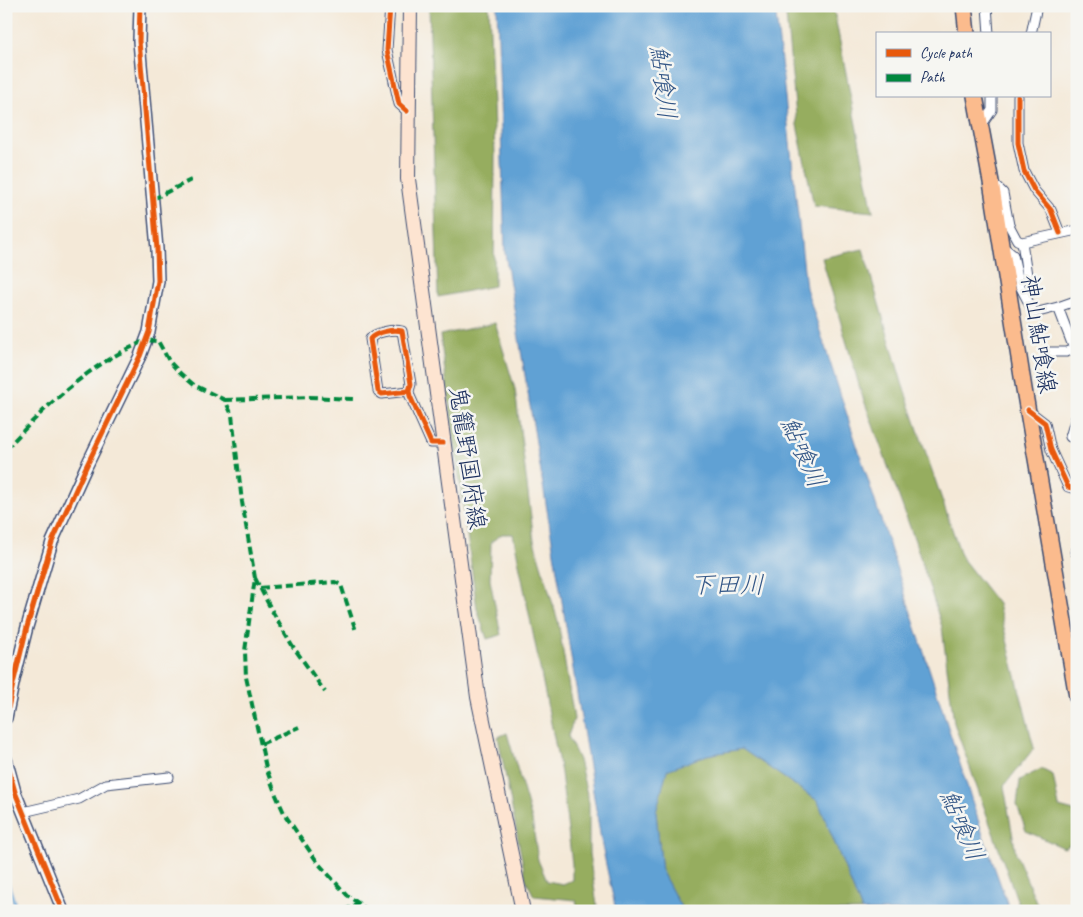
<svg xmlns="http://www.w3.org/2000/svg" width="1083" height="917" font-family="Caveat,'Klee One',sans-serif">
<style>
.forest{fill:#96ad5f;stroke:#586e5e}
.water{fill:#61a1d4;stroke:#3e6899}
.lines{fill:none;stroke-linecap:round;stroke-linejoin:round}
.stream{stroke:#61a1d4;stroke-width:3}
.minor-casing{stroke:#3c4b70;stroke-width:11}
.tertiary-casing{stroke:#3c4b70;stroke-width:14}
.secondary-casing{stroke:#3c4b70;stroke-width:16}
.primary-casing{stroke:#3c4b70;stroke-width:18}
.minor{stroke:#fff;stroke-width:9}
.tertiary{stroke:#fff;stroke-width:11}
.secondary{stroke:#fde4d1;stroke-width:14}
.primary{stroke:#fbbb8d;stroke-width:15}
.quiet{stroke:#00873e;stroke-width:4;stroke-dasharray:8 4;stroke-linecap:butt}
.cycleway-casing{stroke:#f6f6f2;stroke-width:8}
.cycleway{stroke:#e8590c;stroke-width:5}
.labels{text-anchor:middle;stroke-width:5;stroke-linejoin:round;paint-order:stroke}
.street-label{font-size:24px;fill:#1b2f5e;stroke:#f6f6f2}
.water-label{font-size:25px;font-style:italic;fill:#345787;stroke:#f6f6f2}
</style>
<rect width="100%" height="100%" fill="#f6f6f2"/>
<filter id="ink" filterUnits="userSpaceOnUse"><feTurbulence type="fractalNoise" baseFrequency=".02" numOctaves="2"/><feDisplacementMap in="SourceGraphic" scale="10" xChannelSelector="R" yChannelSelector="G"/><feConvolveMatrix kernelMatrix="1 2 1 2 8 2 1 2 1" color-interpolation-filters="sRGB"/></filter>
<filter id="wash" filterUnits="userSpaceOnUse"><feTurbulence type="fractalNoise" baseFrequency=".0096" numOctaves="4" result="noise"/><feDisplacementMap in="SourceGraphic" scale="20" xChannelSelector="R" yChannelSelector="G"/><feGaussianBlur stdDeviation="1.12" result="paint"/><feColorMatrix in="noise" values="0 0 0 0 0 0 0 0 0 0 0 0 0 0 0 0 0 1.4 0 .05"/><feComposite in="paint" operator="in"/></filter>
<g filter="url(#wash)">
<rect width="100%" height="100%" fill="#f4e9d8"/>
<path class="forest" d="M429,6h60l6,149 -1,131 -56,11z
M785,6h48l40,206 -59,-6 -17,-81z
M863,249l39,134 60,175 36,46 36,144 -30,38 12,68 24,57h-19l-67,-188 -12,-96 -27,-86 -54,-149 -39,-134z
M495,323l20,66 19,152 24,80 16,98 -6,17 11,24 10,43v51l9,57h-20l-2,-11 -42,-4 -8,-16 -28,-143 9,-4 25,87 6,40 9,21 16,3 9,-4v-16l-11,-91 -48,-239h-11l-11,8 -1,38 11,55 -14,4 -10,-30 -37,-274z
M742,749l76,52 44,110h-179l-21,-39 -6,-60 11,-43 40,-14z
M1041,769l12,6 6,32 15,4 3,5v25l-13,7 -38,-17 -9,-26 3,-25z"/>
<path class="water" d="M497,6h278l31,282 177,547 27,76h-148l-44,-110 -76,-52 -35,6 -40,15 -11,42 6,60 21,39h-67l-14,-65 -97,-593z"/>
<g class="lines">
<path class="stream" d="M6,877l11,34"/>
</g>
</g>
<g filter="url(#ink)">
<g class="lines">
<g class="minor-casing">
<path id="minor" d="M390,6l-3,44 12,54 8,7
M987,6l2,28
M1031,34l6,-28
M1018,96v47l6,28 10,19 17,20 9,23
M981,126l11,-16v-14
M993,183l10,10 6,32 8,15 5,2 55,-12
M1022,242l5,33
M1002,246l11,9 7,31 14,27 24,-6
M1075,301l-17,6 16,42h3
M1046,352h20l8,-3
M409,391l-27,3 -4,-3 -8,-52c5,-7 23,-10 32,-8l9,53 -2,7 1,5 21,47h12
M1028,410l17,13 6,27 17,37 9,2
M1077,414l-7,23 7,2
M1075,552h2
M23,812l56,-13 27,-15 63,-7"/>
</g>
<g class="tertiary-casing">
<path id="tertiary" d="M6,718l7,-34 14,-57 25,-85 34,-75 54,-111 9,-24 9,-51 -1,-32 -18,-208 1,-35
M6,759l9,33 48,119"/>
</g>
<g class="secondary-casing">
<path id="secondary" d="M410,6l-2,173 70,518 45,214"/>
</g>
<g class="primary-casing">
<path id="primary" d="M964,6l3,28
M975,96l16,86 33,207 53,308"/>
</g>
<use href="#minor" class="minor"/>
<use href="#tertiary" class="tertiary"/>
<use href="#secondary" class="secondary"/>
<use href="#primary" class="primary"/>
<path class="quiet" d="M153,199l38,-19
M225,400l84,-3 44,2
M6,449c36,-39 78,-80 126,-102 5,-2 10,-6 14,-6 4,-1 8,0 12,0l11,20 12,13 13,11 31,15 7,15 10,87 13,76 -10,73 1,26 20,91 10,27 9,20 33,48 29,32 22,16
M255,578l16,31 21,36 33,47
M260,588l75,-6 6,3 15,46
M261,744l38,-17
M343,911l15,-8"/>
<g class="cycleway-casing">
<path id="cycleway" d="M390,6l-3,44 12,54 8,7
M1018,96v47l6,28 10,19 17,20 9,23
M409,391l-27,3 -4,-3 -8,-52c5,-7 23,-10 32,-8l9,53 -2,7 1,5 21,47h12
M1028,410l17,13 6,27 17,37 9,2
M6,718l7,-34 14,-57 25,-85 34,-75 54,-111 9,-24 9,-51 -1,-32 -18,-208 1,-35
M6,759l9,33 48,119"/>
</g>
<use href="#cycleway" class="cycleway"/>
</g>
</g>
<g class="labels">
<g class="street-label">
<text transform="translate(1039 334) rotate(81)" y="8">神山鮎喰線</text>
<text transform="translate(468 458) rotate(82)" y="8">鬼籠野国府線</text>
</g>
<g class="water-label">
<text transform="translate(664 82) rotate(83)" y="9">鮎喰川</text>
<text transform="translate(804 452) rotate(66)" y="9">鮎喰川</text>
<text x="727" y="593">下田川</text>
<text transform="translate(963 825) rotate(67)" y="9">鮎喰川</text>
</g>
</g>
<rect width="1083" height="917" fill="none" stroke="#f6f6f2" stroke-width="25"/>
<rect x="876" y="32" width="175" height="65" fill="#f6f6f2" stroke="#9ea6b7"/>
<rect x="886" y="49" width="25" height="8" fill="#e8590c" stroke="#9ea6b7"/>
<text x="920" y="58" font-size="15" fill="#1b2f5e">Cycle path</text>
<rect x="886" y="74" width="25" height="8" fill="#00873e" stroke="#9ea6b7"/>
<text x="920" y="82" font-size="15" fill="#1b2f5e">Path</text>
</svg>
